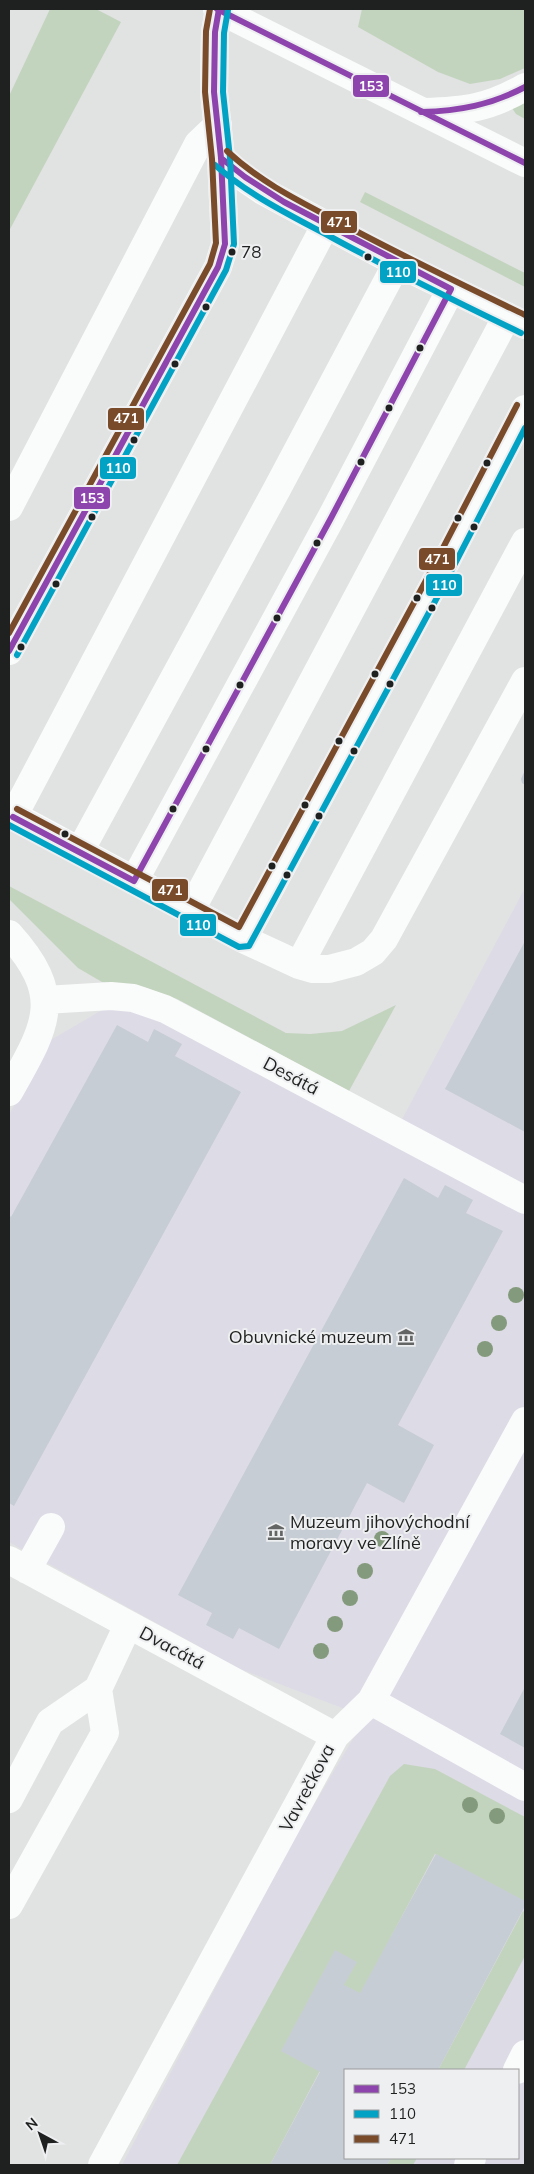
<svg xmlns="http://www.w3.org/2000/svg" width="534" height="2174" font-family="Mulish,sans-serif">
<style>
.commercial{fill:#dddbe6;fill-rule:evenodd}
.green{fill:#c3d4be}
.building{fill:#c6cdd4}
.lines{fill:none;stroke-linecap:round;stroke-linejoin:round}
.minor{stroke:#fafbfb;stroke-width:28}
.bus-1-casing{stroke:#eeeff0;stroke-width:10}
.bus-2-casing{stroke:#eeeff0;stroke-width:10}
.bus-3-casing{stroke:#eeeff0;stroke-width:10}
.bus-1{stroke:#8e44ad;stroke-width:6}
.bus-2{stroke:#02a2c5;stroke-width:6}
.bus-3{stroke:#7a4b2a;stroke-width:6}
.tree{fill:#849a7c}
.bus-dot{fill:#1f2020;stroke:#eeeff0;stroke-width:2}
.labels{text-anchor:middle;stroke-width:4;stroke-linejoin:round;paint-order:stroke}
.bus-label{font-size:17px;fill:#1f2020;stroke:#eeeff0;text-anchor:start}
.street-label{font-size:18px;fill:#1f2020;stroke:#eeeff0}
.poi-label{font-size:18px;fill:#1f2020;stroke:#eeeff0;text-anchor:end}
.line-badge{stroke:#eeeff0;stroke-width:2}
.badge-label{font-size:14px;text-anchor:middle;font-weight:bold;fill:#fff}
</style>
<rect width="100%" height="100%" fill="#e1e2e2"/>
<path class="commercial" d="M525,888v1277h-403l174,-330 70,-118 -126,-48 -231,-127v-427l40,-74 55,-32 52,5 234,128zM345,2070h173v88h-173z"/>
<path class="green" d="M50,9h46l25,13 -112,209v-135z
M362,9h163v59l-25,11 -30,5 -32,-12 -80,-45z
M525,101v18l-9,-5 -4,-6z
M365,192l160,81v14l-165,-85z
M9,886l277,147 24,1 32,-3 54,-26 -47,86 -172,-92 -33,-12 -42,-5 -24,-14 -69,-69z
M404,1764l31,5 90,48v85l-90,-48 -165,311h-93l213,-389z
M523,1911l2,1v44l-61,114h-26z
M391,2158h26l-4,7h-26z"/>
<path class="building" d="M525,770v15l-3,-2 -1,-4z
M525,941v191l-80,-43z
M117,1025l31,17 6,-13 28,15 -7,12 66,36 -227,414 -5,-3v-288l2,2z
M404,1178l34,20 7,-13 28,15 -7,13 37,18 -105,194 36,20 -30,58 -37,-20 -88,166 -40,-21 -6,11 -27,-14 6,-12 -34,-18z
M525,1687v61l-25,-14z
M436,1854l89,47v5l-87,164h-93v88h46l-4,7h-117l50,-93 -39,-21 54,-101 22,12 -13,23 16,8z"/>
<g class="lines">
<path class="minor" d="M217,9l308,154
M424,112c41,-1 65,-4 101,-25
M221,158l20,18 22,15 134,72 128,62
M9,507l189,-363 20,-19
M9,651l209,-384 7,-23 -4,-86 -7,-66 1,-60 4,-23
M9,813l234,126 56,26 14,4h16l27,-7 17,-10 11,-13 141,-258
M13,817l313,-593
M80,851l197,-362 120,-226
M134,881l197,-363 120,-229
M191,910l316,-594
M9,934c57,63 37,92 0,158
M243,939l195,-362 87,-168
M299,965l226,-423
M45,1000l66,-4 22,2 32,11 360,191
M9,1560l326,176
M27,1570l24,-43
M371,1701l154,86
M9,1799l41,-77 48,-33
M9,1905l96,-172 -7,-44 30,-64
M517,2070l8,-16
M102,2165l233,-429 36,-35 154,-280
M468,2165l4,-7"/>
<g class="bus-1-casing">
<path id="bus-1" d="M217,9l308,154
M421,112c38,-1 70,-7 104,-25
M9,651l209,-384 7,-23 -4,-86 -7,-66 1,-60 4,-23
M13,817l121,64 197,-363 120,-229 -167,-87 -39,-25 -24,-19"/>
</g>
<g class="bus-2-casing">
<path id="bus-2" d="M215,165c35,31 75,50 116,72 62,34 126,65 190,96
M17,655l209,-385 8,-26 -4,-86 -7,-66 1,-59 4,-23
M9,825l230,122 10,-1 197,-365 79,-153"/>
</g>
<g class="bus-3-casing">
<path id="bus-3" d="M227,151c33,31 72,50 112,71 61,33 124,63 186,93
M9,633l201,-369 6,-21 -4,-84 -7,-67 1,-61 4,-22
M17,809l222,118 191,-354 87,-168"/>
</g>
<use href="#bus-1" class="bus-1"/>
<use href="#bus-2" class="bus-2"/>
<use href="#bus-3" class="bus-3"/>
</g>
<g class="tree">
<circle cx="516" cy="1295" r="8"/>
<circle cx="499" cy="1323" r="8"/>
<circle cx="485" cy="1349" r="8"/>
<circle cx="382" cy="1539" r="8"/>
<circle cx="365" cy="1571" r="8"/>
<circle cx="350" cy="1598" r="8"/>
<circle cx="335" cy="1624" r="8"/>
<circle cx="321" cy="1651" r="8"/>
<circle cx="470" cy="1805" r="8"/>
<circle cx="497" cy="1816" r="8"/>
</g>
<defs>
<g id="museum-bare" transform="scale(1.35)"><path d="M0-6L6-3V-2H-6V-3ZM-5-1h2V3h-2ZM-1-1h2V3h-2ZM3-1h2V3H3ZM-6 4H6V6H-6Z" fill="#636464" stroke="#eeeff0" stroke-width="2.5" paint-order="stroke"/></g>
</defs>
<g fill-rule="evenodd">
<use href="#museum-bare" x="406" y="1337"/>
<use href="#museum-bare" x="276" y="1532"/>
</g>
<g class="bus-dot">
<circle cx="232" cy="252" r="4.5"/>
<circle cx="368" cy="257" r="4.5"/>
<circle cx="206" cy="307" r="4.5"/>
<circle cx="420" cy="348" r="4.5"/>
<circle cx="175" cy="364" r="4.5"/>
<circle cx="389" cy="408" r="4.5"/>
<circle cx="134" cy="440" r="4.5"/>
<circle cx="361" cy="462" r="4.5"/>
<circle cx="487" cy="463" r="4.5"/>
<circle cx="92" cy="517" r="4.5"/>
<circle cx="458" cy="518" r="4.5"/>
<circle cx="474" cy="527" r="4.5"/>
<circle cx="317" cy="543" r="4.5"/>
<circle cx="56" cy="584" r="4.5"/>
<circle cx="417" cy="598" r="4.5"/>
<circle cx="432" cy="608" r="4.5"/>
<circle cx="277" cy="618" r="4.5"/>
<circle cx="21" cy="647" r="4.5"/>
<circle cx="375" cy="674" r="4.5"/>
<circle cx="390" cy="684" r="4.5"/>
<circle cx="240" cy="685" r="4.5"/>
<circle cx="339" cy="741" r="4.5"/>
<circle cx="206" cy="749" r="4.5"/>
<circle cx="354" cy="751" r="4.5"/>
<circle cx="305" cy="805" r="4.5"/>
<circle cx="173" cy="809" r="4.5"/>
<circle cx="319" cy="816" r="4.5"/>
<circle cx="65" cy="834" r="4.5"/>
<circle cx="272" cy="866" r="4.5"/>
<circle cx="287" cy="875" r="4.5"/>
</g>
<g class="labels">
<g class="bus-label">
<text x="241" y="258">78</text>
</g>
<g class="street-label">
<text transform="translate(291 1076) rotate(28)" y="6">Desátá</text>
<text transform="translate(172 1648) rotate(28)" y="6">Dvacátá</text>
<text transform="translate(307 1788) rotate(-62)" y="6">Vavrečkova</text>
</g>
<g class="poi-label">
<text x="392" y="1343">Obuvnické muzeum</text>
<text x="290" y="1528" text-anchor="start">Muzeum jihovýchodní<tspan x="290" dy="21">moravy ve Zlíně</tspan></text>
</g>
</g>
<g class="line-badge">
<rect x="352" y="74" width="38" height="24" rx="5" fill="#8e44ad"/>
<rect x="320" y="210" width="38" height="24" rx="5" fill="#7a4b2a"/>
<rect x="379" y="260" width="38" height="24" rx="5" fill="#02a2c5"/>
<rect x="107" y="407" width="38" height="24" rx="5" fill="#7a4b2a"/>
<rect x="99" y="456" width="38" height="24" rx="5" fill="#02a2c5"/>
<rect x="73" y="486" width="38" height="24" rx="5" fill="#8e44ad"/>
<rect x="418" y="547" width="38" height="24" rx="5" fill="#7a4b2a"/>
<rect x="425" y="573" width="38" height="24" rx="5" fill="#02a2c5"/>
<rect x="151" y="878" width="38" height="24" rx="5" fill="#7a4b2a"/>
<rect x="179" y="913" width="38" height="24" rx="5" fill="#02a2c5"/>
</g>
<g class="badge-label">
<text x="371" y="91">153</text>
<text x="339" y="227">471</text>
<text x="398" y="277">110</text>
<text x="126" y="423">471</text>
<text x="118" y="473">110</text>
<text x="92" y="503">153</text>
<text x="437" y="564">471</text>
<text x="444" y="590">110</text>
<text x="170" y="895">471</text>
<text x="198" y="930">110</text>
</g>
<rect width="534" height="2174" fill="none" stroke="#1f2020" stroke-width="20"/>
<rect x="344" y="2069" width="175" height="90" fill="#eeeff0" stroke="#9b9c9d"/>
<rect x="354" y="2085" width="25" height="8" fill="#8e44ad" stroke="#9b9c9d"/>
<text x="389" y="2094" font-size="15" fill="#1f2020">153</text>
<rect x="354" y="2110" width="25" height="8" fill="#02a2c5" stroke="#9b9c9d"/>
<text x="389" y="2119" font-size="15" fill="#1f2020">110</text>
<rect x="354" y="2135" width="25" height="8" fill="#7a4b2a" stroke="#9b9c9d"/>
<text x="389" y="2144" font-size="15" fill="#1f2020">471</text>
<g transform="translate(40 2134) rotate(320)" stroke="#eeeff0" stroke-width="4" paint-order="stroke">
<path d="M0-4L9 19L0 12L-9 19Z" fill="#1f2020"/>
<text y="-8" font-size="14" font-weight="bold" text-anchor="middle" fill="#1f2020">N</text>
</g>
</svg>
